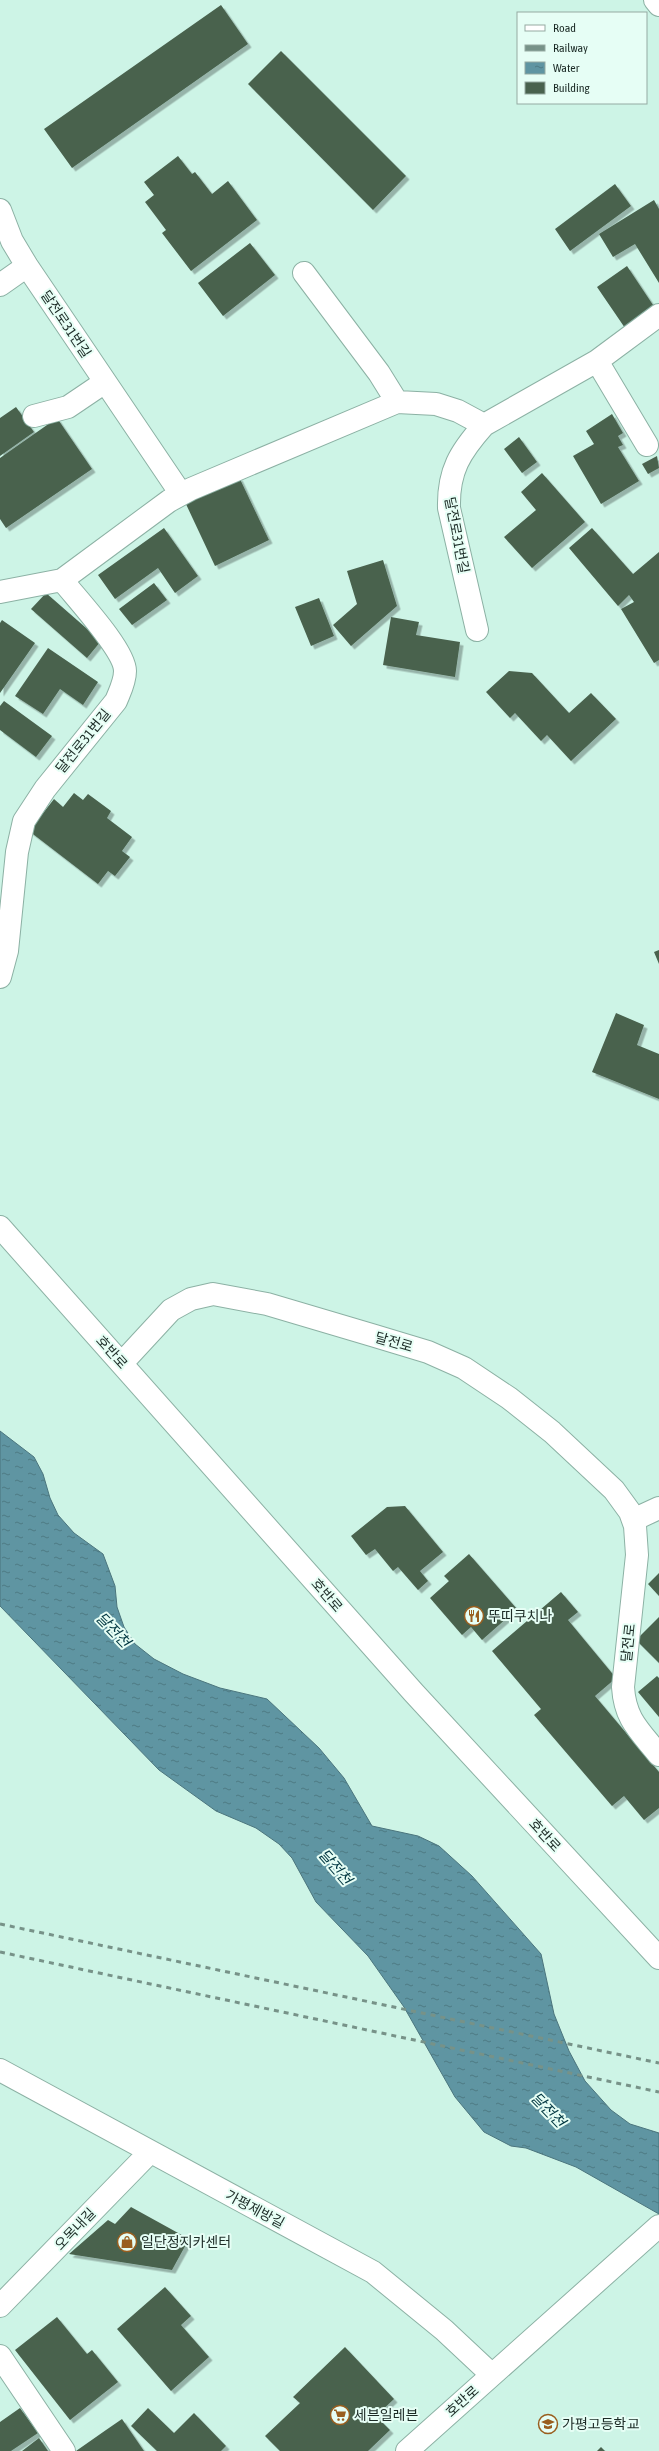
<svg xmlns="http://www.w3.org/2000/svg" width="659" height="2451" font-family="'Asap Condensed','Noto Sans KR',sans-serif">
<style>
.water{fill:url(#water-ripples);stroke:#4b757d}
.building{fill:#49624e;filter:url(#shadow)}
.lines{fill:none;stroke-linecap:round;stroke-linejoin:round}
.minor-casing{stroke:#8cb1a4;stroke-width:24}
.major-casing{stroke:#8cb1a4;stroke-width:24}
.minor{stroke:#fff;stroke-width:22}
.major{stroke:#fff;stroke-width:22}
.rail{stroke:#779288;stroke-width:3;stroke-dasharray:5 5;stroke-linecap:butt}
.labels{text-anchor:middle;stroke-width:4;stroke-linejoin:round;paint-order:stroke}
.street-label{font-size:14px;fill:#1c2b26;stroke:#e6fef5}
.poi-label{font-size:14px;fill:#1c2b26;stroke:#e6fef5;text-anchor:start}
.water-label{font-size:15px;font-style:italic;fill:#013741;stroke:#e6fef5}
</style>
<defs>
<pattern id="water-ripples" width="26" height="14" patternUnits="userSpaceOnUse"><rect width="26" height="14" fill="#5f95a2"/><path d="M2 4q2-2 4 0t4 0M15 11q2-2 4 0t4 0" fill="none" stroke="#4e7a84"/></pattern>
<filter id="shadow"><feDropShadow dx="3.5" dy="3.5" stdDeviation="0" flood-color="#0004"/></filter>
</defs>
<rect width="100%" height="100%" fill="#cdf4e6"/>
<path class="water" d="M0,1431l34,26 9,17 7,24 8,17 16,18 29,21 12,32 2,21 7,20 11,17 19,15 29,15 37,14 47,11 52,49 25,30 28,48 46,10 21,10 33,30 69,78 13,60 15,37 16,30 26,29 19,14 29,9v81l-83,-47 -50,-19 -15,-2 -27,-14 -29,-35 -51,-90 -36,-51 -52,-54 -24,-44 -13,-14 -23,-16 -40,-17 -57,-41 -159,-164z"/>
<path class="building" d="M221,5l27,39 -176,124 -28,-39z
M281,51l125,125 -33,34 -125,-126z
M178,156l14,18 3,-2 17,22 16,-13 29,39 -66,51 -29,-38 4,-3 -21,-28 9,-7 -10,-13z
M615,184l16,22 -61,45 -15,-22z
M654,200l5,9v74l-24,-39 -22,13 -14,-23z
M250,243l25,32 -52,41 -25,-33z
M627,266l28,42 -30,20 -28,-41z
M16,407l18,25 -34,24v-38z
M612,414l11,19 -5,3 5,9 -5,2 21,34 -38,23 -28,-48 21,-12 -8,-13z
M57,418l35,51 -86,59 -6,-9v-61z
M519,437l18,25 -15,11 -18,-24z
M657,456l2,12 -11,6 -6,-10z
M542,473l43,49 -53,46 -28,-31 32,-27 -15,-18z
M239,477l30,63 -54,26 -30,-64z
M164,528l34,48 -23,17 -17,-25 -43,31 -17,-24z
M592,528l41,46 26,-22v108l-5,3 -33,-54 13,-7 -5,-7 -11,11 -49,-58z
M383,560l14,46 -46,40 -18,-21 24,-21 -10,-33z
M154,583l13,17 -35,25 -13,-16z
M46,593l55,48 -14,17 -56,-49z
M319,598l15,38 -23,10 -16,-39z
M391,617l28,5 -3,13 44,7 -5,35 -72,-12z
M2,620l33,23 -35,50v-70z
M48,648l50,34 -15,23 -23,-16 -17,25 -28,-18z
M509,671l23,2 37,40 22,-20 25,26 -45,42 -24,-26 -6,6 -26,-28 -5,5 -24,-26z
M4,701l48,35 -16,21 -36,-27v-24z
M74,793l9,7 5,-6 23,17 -4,7 25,19 -10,14 8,6 -15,19 -7,-5 -10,13 -69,-53 25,-32 9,8z
M659,950v14l-5,-12z
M616,1013l28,12 -7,20 22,9v45l-67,-27z
M405,1506l38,46 -23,19 8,10 -10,9 -20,-23 -5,4 -18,-22 -9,6 -15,-19 36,-29z
M469,1554l48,55 -35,31 -11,-13 -9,8 -32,-37 19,-17 -5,-5z
M659,1573v23l-11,-12z
M561,1592l17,20 -10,8 48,58 -21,18 64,76v36l-15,12 -20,-24 -12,10 -78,-91 7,-6 -49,-58z
M659,1617v46l-23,-23z
M657,1676l2,2v39l-21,-25z
M131,2207l58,32 -17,31 -103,-16 39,-34 7,4z
M165,2287l26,29 -10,9 28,32 -38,34 -54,-62z
M57,2317l30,37 5,-4 26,32 -48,38 -55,-70z
M345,2347l49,52 -18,17 14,14 -22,21h-88l-15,-15 35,-33 -7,-6z
M20,2408l18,25 -27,18h-11v-29z
M148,2408l26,25 20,-20 32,33 -5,5h-64l-26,-25z
M122,2419l22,32h-68l30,-21z
M39,2438l9,13h-26z
M601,2447l4,4h-8z"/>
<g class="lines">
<g class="minor-casing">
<path id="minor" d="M655,0l4,5
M0,210l12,31 15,25 154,228
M304,273l75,100 18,29
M0,285l27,-19
M597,361l50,84
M34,416l34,-9 37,-25
M62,580l107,-79 22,-12 206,-87 39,2 22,7 26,14 113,-64 62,-46
M0,592l62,-12c14,18 63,70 63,91 0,11 -5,20 -9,30l-71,88 -21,32 -7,31 -10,99 -7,26
M477,630l-28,-122c-1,-37 11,-56 35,-83
M0,1227l414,466 245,265
M122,1363l49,-53 20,-11 22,-5 54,10 108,32 53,16 36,16 45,30 43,34 62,58 16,22 5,14 2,29 -14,132c2,33 17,44 36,68
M633,1520l26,-12
M0,2070l373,202 71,58 47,44
M0,2306l150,-154
M0,2356l64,95"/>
</g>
<g class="major-casing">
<path id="major" d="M407,2451l252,-225"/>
</g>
<use href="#minor" class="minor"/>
<use href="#major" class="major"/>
<path class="rail" d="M0,1924l659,139
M0,1952l659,140"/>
</g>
<defs>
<g id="restaurant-ring" transform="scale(1)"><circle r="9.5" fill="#e6fef5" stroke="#995e1e" stroke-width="1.5"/><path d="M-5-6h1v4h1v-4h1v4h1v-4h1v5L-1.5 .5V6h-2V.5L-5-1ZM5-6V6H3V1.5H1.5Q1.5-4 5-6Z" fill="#995e1e"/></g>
<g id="shop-ring" transform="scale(1)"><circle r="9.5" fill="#e6fef5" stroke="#995e1e" stroke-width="1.5"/><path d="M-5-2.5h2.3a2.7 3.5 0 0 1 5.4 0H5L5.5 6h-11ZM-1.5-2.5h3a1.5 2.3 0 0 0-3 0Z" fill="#995e1e"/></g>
<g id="supermarket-ring" transform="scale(1)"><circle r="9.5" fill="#e6fef5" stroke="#995e1e" stroke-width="1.5"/><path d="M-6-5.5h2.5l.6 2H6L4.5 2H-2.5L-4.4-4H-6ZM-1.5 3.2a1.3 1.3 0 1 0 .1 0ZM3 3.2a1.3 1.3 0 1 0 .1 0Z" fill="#995e1e"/></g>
<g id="school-ring" transform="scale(1)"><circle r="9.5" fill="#e6fef5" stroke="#995e1e" stroke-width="1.5"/><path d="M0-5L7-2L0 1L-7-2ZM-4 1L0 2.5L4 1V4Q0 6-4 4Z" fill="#995e1e"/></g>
</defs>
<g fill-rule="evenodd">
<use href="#restaurant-ring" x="474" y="1616"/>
<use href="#shop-ring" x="127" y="2242"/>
<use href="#supermarket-ring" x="340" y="2415"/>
<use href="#school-ring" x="548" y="2424"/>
</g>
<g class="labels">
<g class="street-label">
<text transform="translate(66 324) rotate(56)" y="5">달전로31번길</text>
<text transform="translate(457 535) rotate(79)" y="5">달전로31번길</text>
<text transform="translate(83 741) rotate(-51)" y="5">달전로31번길</text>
<text transform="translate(394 1342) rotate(16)" y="5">달전로</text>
<text transform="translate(112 1352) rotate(48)" y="5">호반로</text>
<text transform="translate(327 1595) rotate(49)" y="5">호반로</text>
<text transform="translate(628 1643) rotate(-84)" y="5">달전로</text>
<text transform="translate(545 1835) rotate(47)" y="5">호반로</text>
<text transform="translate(255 2209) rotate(28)" y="5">가평제방길</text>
<text transform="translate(75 2229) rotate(-46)" y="5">오목내길</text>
<text transform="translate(462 2401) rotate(-42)" y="5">호반로</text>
</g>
<g class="poi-label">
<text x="488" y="1621">뚜띠쿠치나</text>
<text x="141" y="2247">일단정지카센터</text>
<text x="354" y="2420">세븐일레븐</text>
<text x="562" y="2429">가평고등학교</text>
</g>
<g class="water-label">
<text transform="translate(113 1630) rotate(46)" y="5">달전천</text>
<text transform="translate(335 1867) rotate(49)" y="5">달전천</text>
<text transform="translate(548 2110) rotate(46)" y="5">달전천</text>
</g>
</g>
<rect x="517" y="12" width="130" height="92" fill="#e6fef5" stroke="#95aaa2"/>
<rect x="525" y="25" width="20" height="6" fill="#ffffff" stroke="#95aaa2"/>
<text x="553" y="32" font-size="12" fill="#1c2b26">Road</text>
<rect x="525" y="45" width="20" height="6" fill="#779288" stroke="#95aaa2"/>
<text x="553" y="52" font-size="12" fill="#1c2b26">Railway</text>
<rect x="525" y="62" width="20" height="12" fill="url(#water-ripples)" stroke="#95aaa2"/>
<text x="553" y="72" font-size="12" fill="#1c2b26">Water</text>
<rect x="525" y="82" width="20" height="12" fill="#49624e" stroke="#95aaa2"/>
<text x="553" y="92" font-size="12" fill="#1c2b26">Building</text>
</svg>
